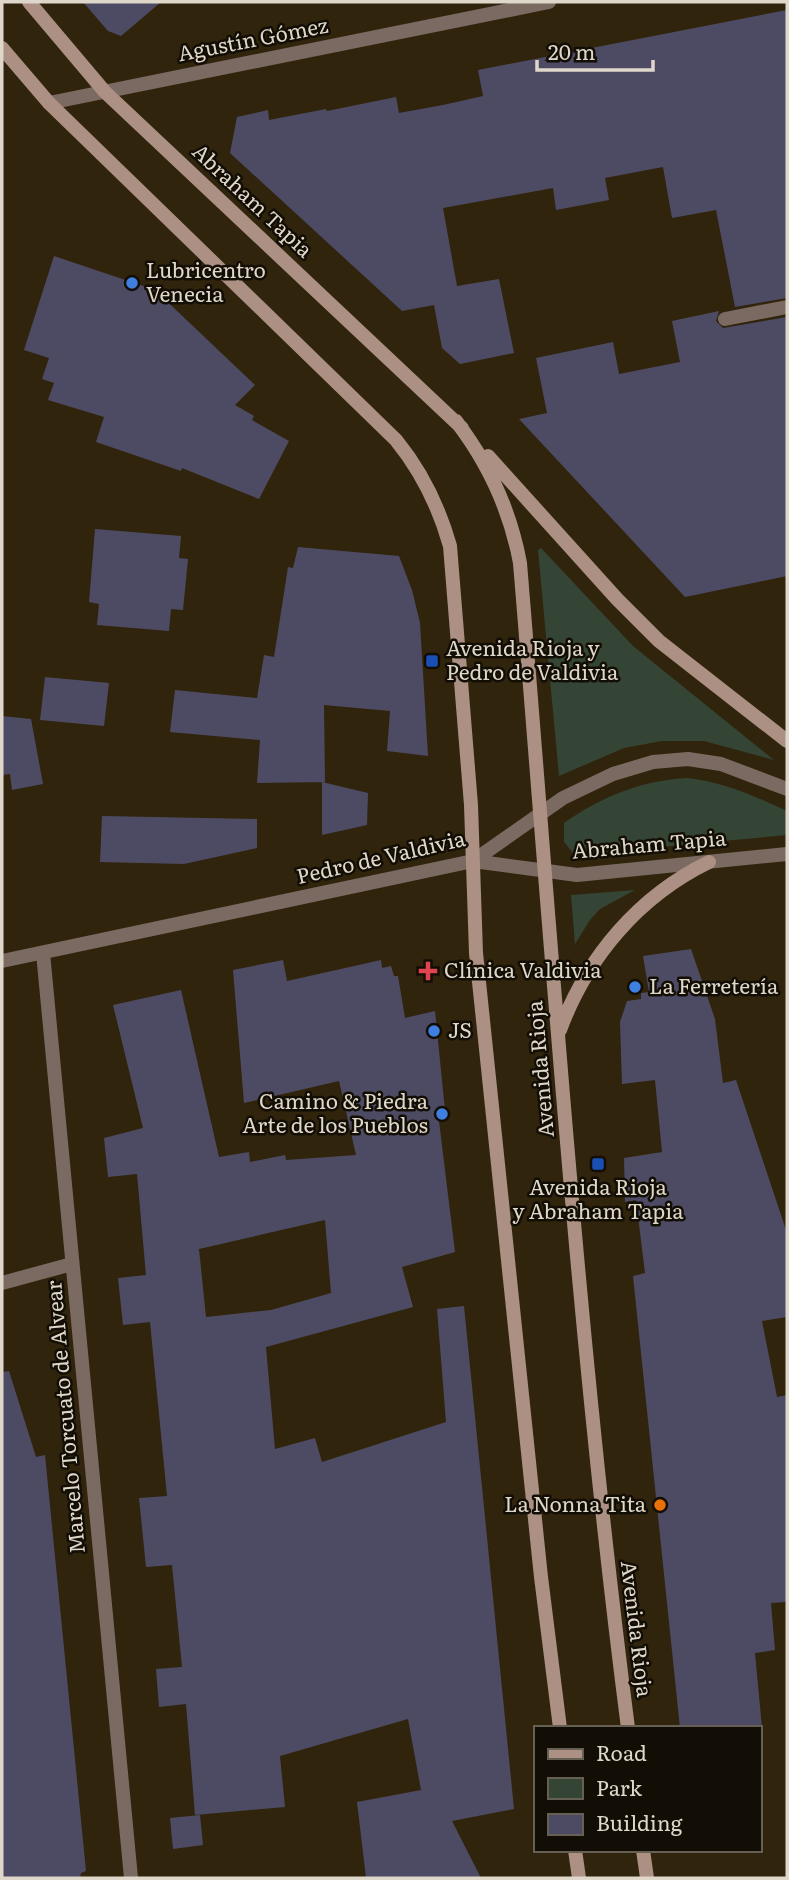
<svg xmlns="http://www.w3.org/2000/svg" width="789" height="1880" font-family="Literata,serif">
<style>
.green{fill:#354535}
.building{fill:#4d4b64;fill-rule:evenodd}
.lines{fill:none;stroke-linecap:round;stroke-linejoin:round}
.minor{stroke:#7b6a62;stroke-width:14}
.secondary{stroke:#ab9083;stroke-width:14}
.shop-dot{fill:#3f7fe0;stroke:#130e05;stroke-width:2.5}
.transit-dot{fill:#1a4fb4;stroke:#130e05;stroke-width:2.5}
.health-dot{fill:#e0444e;stroke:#130e05;stroke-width:2.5}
.food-dot{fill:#e8710a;stroke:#130e05;stroke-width:2.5}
.labels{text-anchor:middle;stroke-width:5;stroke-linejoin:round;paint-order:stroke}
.street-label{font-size:21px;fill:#dfd8ca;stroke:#130e05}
.poi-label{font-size:21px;fill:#dfd8ca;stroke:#130e05;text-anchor:start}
</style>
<rect width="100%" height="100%" fill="#30240c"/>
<path class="green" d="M541,548l92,98 141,114 -70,-19h-42l-38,7 -65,28 -21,-226z
M688,778c35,4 67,18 99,33v24l-205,19 -9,-1 -9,-11v-19c37,-26 78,-43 124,-45z
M635,890l-35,19 -10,11 -15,24 -4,-49z"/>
<path class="building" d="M83,2h78l-40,34 -13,-5z
M787,10v288l-52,9 -19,-97 -44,8 -9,-51 -58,11 4,22 -53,10 -3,-22 -110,20 14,78 42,-7 15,74 -54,11 -18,-16 -8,-43 -32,6 -172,-158 7,-36 31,-7 1,10 57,-11 1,2 69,-14 3,16 44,-8 40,-9 -5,-26z
M54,256l101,34 100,95 -20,20 19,11 -2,4 37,21 -30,58 -77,-31 -1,3 -85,-29 8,-25 -56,-17 6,-17 -12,-4 7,-21 -25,-8z
M719,311l-3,10 7,7 64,-11v259l-102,21 -166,-178 28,-6 -11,-55 77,-16 6,32 61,-12 -8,-41z
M95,529l86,7 -2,22 9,1 -5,51 -12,-1 -2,22 -72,-6 2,-21 -10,-2z
M298,547l101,9 13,34 8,33 8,133 -41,-5 3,-40 -66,-6 1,77 -68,1 3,-43 -90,-8 5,-42 82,8 7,-43 10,2 14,-90 5,1z
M45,677l64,6 -5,43 -64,-6z
M2,716l29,3 12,65 -31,6 -2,-16 -8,1z
M322,782l46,11 -1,32 -45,10z
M102,816l155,3v29l-73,16 -84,-2z
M691,949l24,70 8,64 13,-3 51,153v84l-25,4 15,76 10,-2v207l-16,1 4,47 -20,3 7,75h-82l-47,-452 12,-3 -9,-73 -11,2 -1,-44 38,-6 -7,-72 -33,4 -2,-62 7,-21 14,-2v-6l8,-1 -6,-36z
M283,960l4,21 94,-21 1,8 9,-2 3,10h4l7,42 30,-7 11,109 -7,1 16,131 -53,15 11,40 -147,40 9,102 40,-11 7,24 124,-40 -9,-113 27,-3 50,503 -62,12 29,57h-115l-9,-76 64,-12 -13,-71 -128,37 5,51 -90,8 -9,-111 -27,3 -3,-38 26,-2 -10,-102 -26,2 -7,-69 28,-2 -17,-174 -27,3 -5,-47 28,-3 -9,-101 -29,3 -4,-39 39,-10 -30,-123 68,-15 38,167 30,-5 1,10 35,-7 1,5 70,-5 -17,-74 -95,22 -11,-133zM325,1220l6,73 -60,17 -65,7 -7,-68z
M9,1371l27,86 9,-2 41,416 -5,2 -1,5h-78v-506z
M200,1815l3,30 -30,4 -3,-31z"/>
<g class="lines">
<path class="minor" d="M49,103l500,-101
M725,319l62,-12
M473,861l104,14 210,-21
M43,953l88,925
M2,961l471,-100 90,-63 50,-24 40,-12 35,-3 33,5 66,25
M2,1283l70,-19"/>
<path class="secondary" d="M29,2l76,90 357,336
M2,48l47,55 347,337c26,32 43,67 54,106l21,259 5,148 65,624 19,151
M456,421c33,43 54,88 64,142 32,388 58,778 108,1165
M488,456l129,143 42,42 128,100
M560,1030c27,-73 79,-134 149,-168
M575,1850l4,28
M643,1850l4,28"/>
</g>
<g class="shop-dot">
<circle cx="132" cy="283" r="7"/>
<circle cx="635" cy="987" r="7"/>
<circle cx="434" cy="1031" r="7"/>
<circle cx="442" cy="1114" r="7"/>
</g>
<g class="transit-dot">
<rect x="425" y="654" width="14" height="14" rx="3.5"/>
<rect x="591" y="1157" width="14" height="14" rx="3.5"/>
</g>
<path class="health-dot" d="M424.5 960.5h7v7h7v7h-7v7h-7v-7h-7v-7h7z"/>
<circle class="food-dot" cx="660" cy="1505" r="7"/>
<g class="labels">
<g class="street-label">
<text transform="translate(253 40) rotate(-11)" y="7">Agustín Gómez</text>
<text transform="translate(252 201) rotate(43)" y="7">Abraham Tapia</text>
<text transform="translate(649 845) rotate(-5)" y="7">Abraham Tapia</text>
<text transform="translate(381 858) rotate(-13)" y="7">Pedro de Valdivia</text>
<text transform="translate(541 1069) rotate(-95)" y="7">Avenida Rioja</text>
<text transform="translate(66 1417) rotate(-95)" y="7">Marcelo Torcuato de Alvear</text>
<text transform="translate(636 1629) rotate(83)" y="7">Avenida Rioja</text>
</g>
<g class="poi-label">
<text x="146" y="278">Lubricentro<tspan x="146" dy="24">Venecia</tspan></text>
<text x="446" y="656">Avenida Rioja y<tspan x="446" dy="24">Pedro de Valdivia</tspan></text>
<text x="444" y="978">Clínica Valdivia</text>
<text x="649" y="994">La Ferretería</text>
<text x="448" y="1038">JS</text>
<text x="428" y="1109" text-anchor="end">Camino &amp; Piedra<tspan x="428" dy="24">Arte de los Pueblos</tspan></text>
<text x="598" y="1195" text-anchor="middle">Avenida Rioja<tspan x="598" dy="24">y Abraham Tapia</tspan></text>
<text x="646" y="1512" text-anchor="end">La Nonna Tita</text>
</g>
</g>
<rect width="789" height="1880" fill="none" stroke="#dfd8ca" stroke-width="7"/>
<rect x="534" y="1726" width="228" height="126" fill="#130e05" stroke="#655f54" stroke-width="2"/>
<rect x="548" y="1749" width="35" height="10" fill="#ab9083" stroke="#655f54" stroke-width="2"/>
<text x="596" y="1761" font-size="21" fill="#dfd8ca">Road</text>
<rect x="548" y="1778" width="35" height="21" fill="#354535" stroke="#655f54" stroke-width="2"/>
<text x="596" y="1796" font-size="21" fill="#dfd8ca">Park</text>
<rect x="548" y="1814" width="35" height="21" fill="#4d4b64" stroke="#655f54" stroke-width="2"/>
<text x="596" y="1831" font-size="21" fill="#dfd8ca">Building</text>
<path d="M537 60v10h116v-10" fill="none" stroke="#dfd8ca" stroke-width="3.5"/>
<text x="548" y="60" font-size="21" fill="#dfd8ca" stroke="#130e05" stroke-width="5" paint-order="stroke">20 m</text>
</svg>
